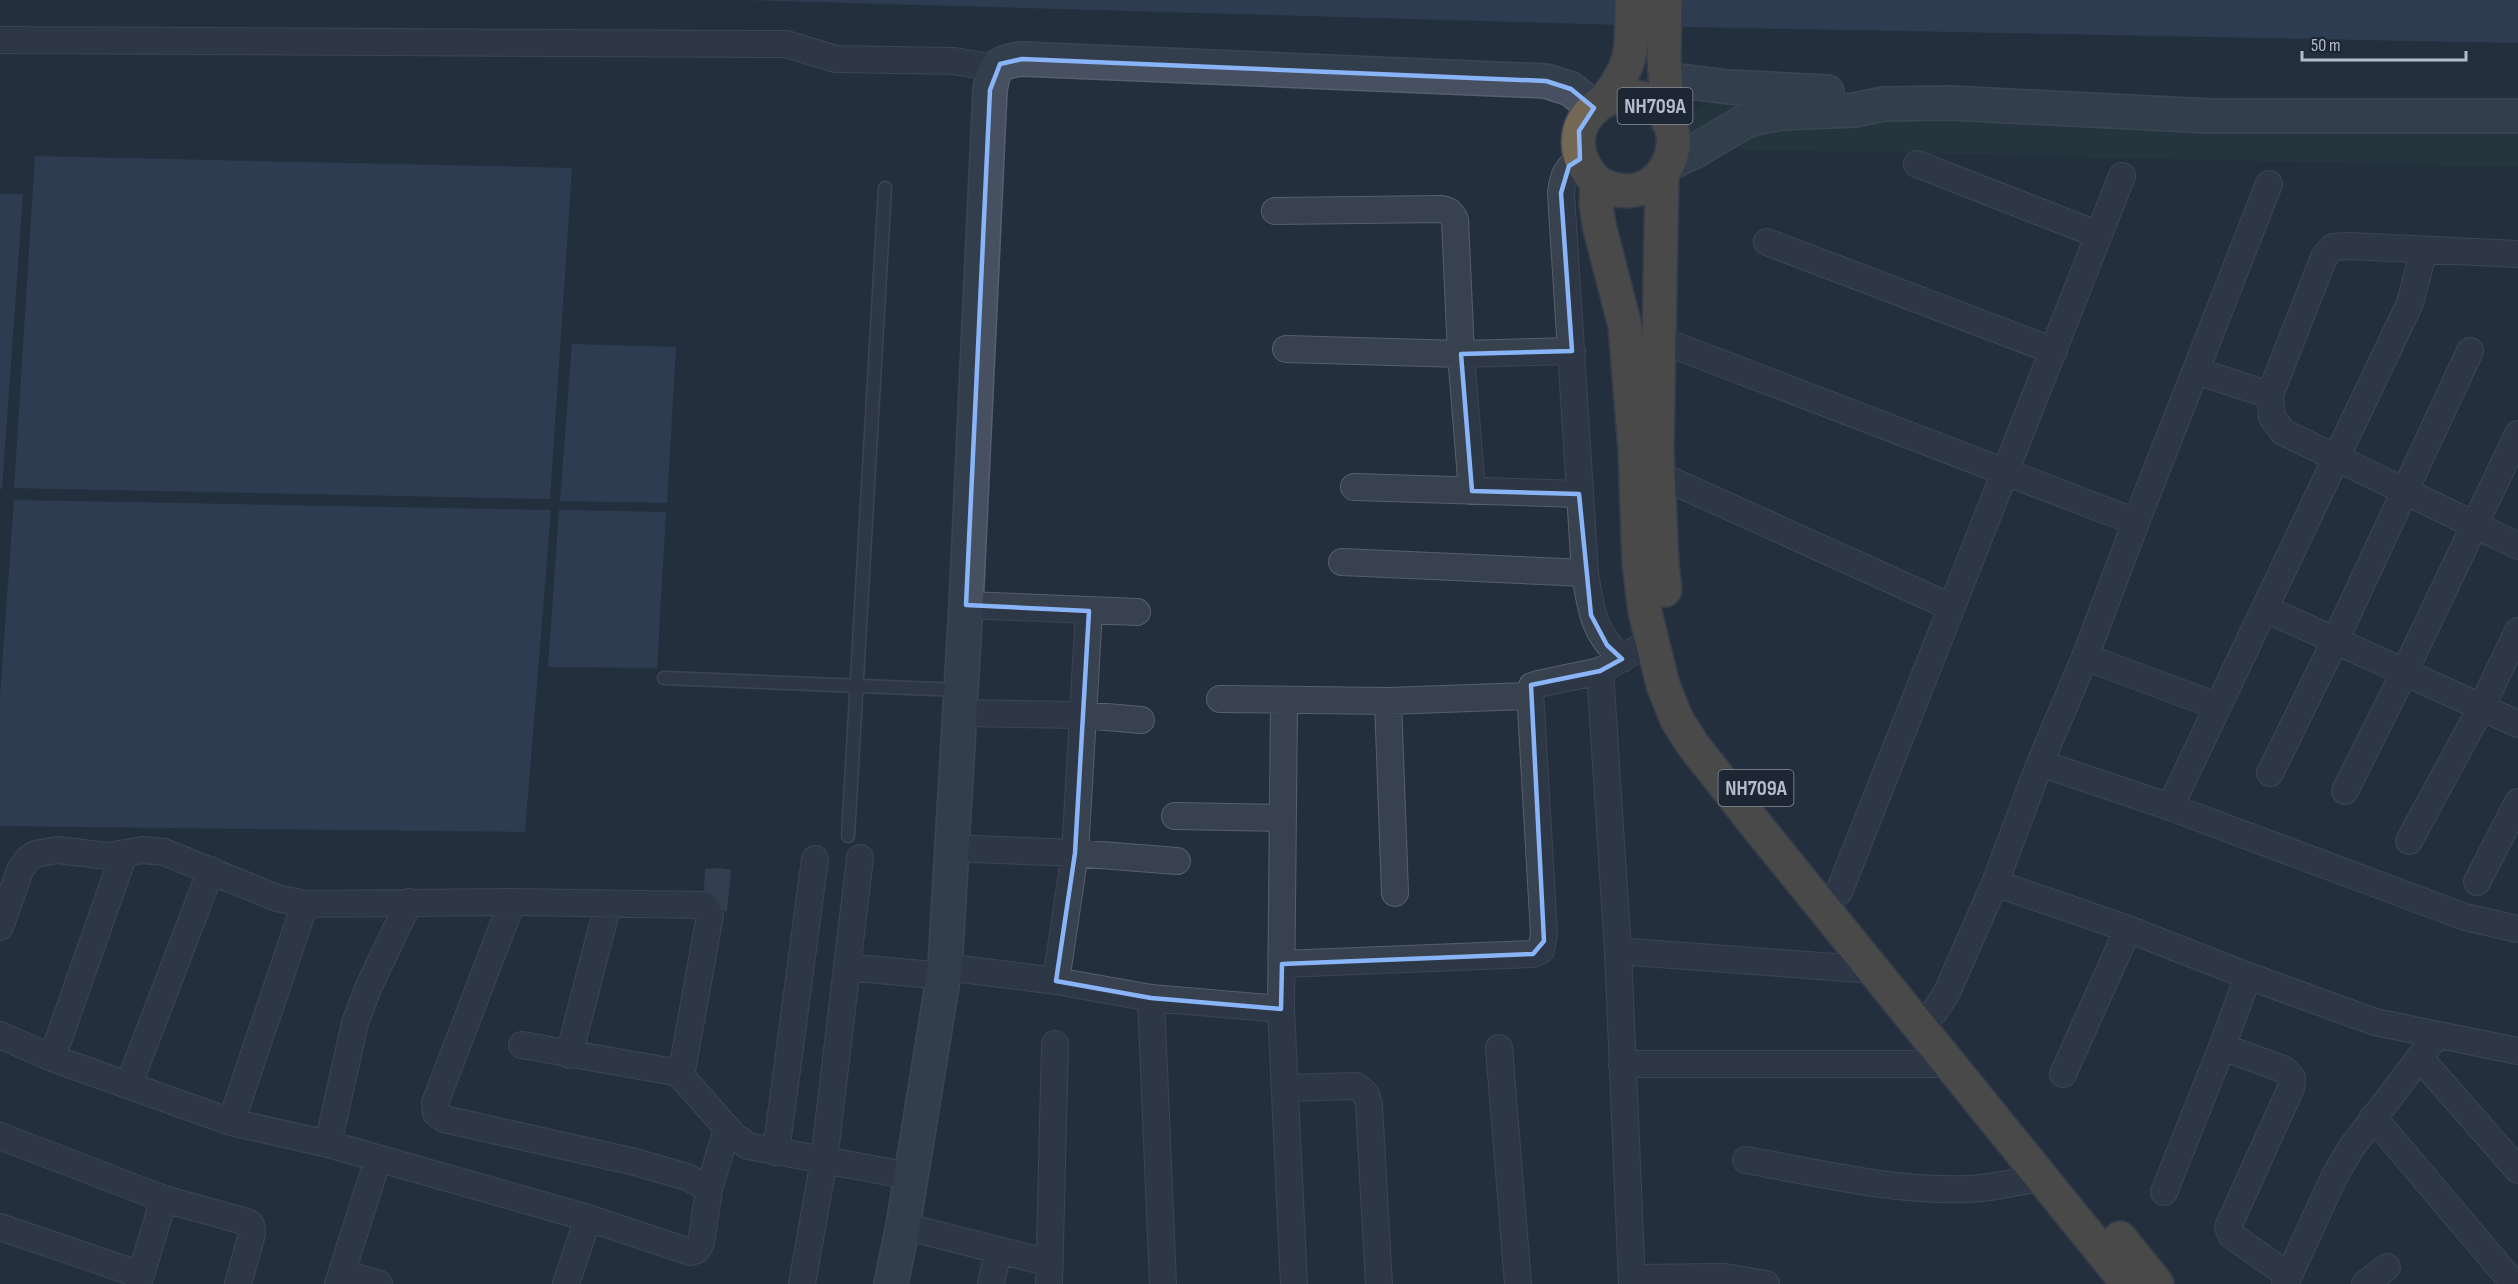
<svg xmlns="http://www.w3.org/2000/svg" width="2518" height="1284" font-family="'Sofia Sans Condensed',sans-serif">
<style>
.green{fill:#263c3f}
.water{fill:#394c67}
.building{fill:#455162}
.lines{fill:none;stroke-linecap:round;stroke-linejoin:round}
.lane-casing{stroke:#565f6c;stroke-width:15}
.street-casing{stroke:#565f6c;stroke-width:28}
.secondary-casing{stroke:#565f6c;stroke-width:36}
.highway-casing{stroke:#434c59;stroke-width:36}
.lane{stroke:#38414e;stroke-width:12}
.street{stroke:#38414e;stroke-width:26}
.secondary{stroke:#465061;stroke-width:33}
.highway{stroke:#746855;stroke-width:33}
.marked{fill:none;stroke:#8ab4f8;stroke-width:4.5;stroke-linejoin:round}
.labels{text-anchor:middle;stroke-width:6;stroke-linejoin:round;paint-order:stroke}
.shield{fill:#1d2633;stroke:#878f9c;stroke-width:1.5}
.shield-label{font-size:21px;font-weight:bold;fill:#b4bcc9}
</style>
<rect width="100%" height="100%" fill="#242f3e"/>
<path class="green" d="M1730,93l788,16v58l-838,-19 12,-36z"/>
<path class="water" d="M745,0h1773v43l-826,-16z
M35,156l537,12 -22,331 -536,-11z
M0,194h23l-21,295h-2z
M572,344l104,3 -9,156 -107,-2z
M14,500l537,10 -26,322 -525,-6v-130z
M559,510l107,2 -9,156 -109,-1z"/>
<path class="building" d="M719,868l12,2 -4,41h-3l-9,-15 -11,-6 1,-21z"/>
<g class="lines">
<g class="lane-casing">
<path id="lane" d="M664,678l296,12
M848,836l37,-648"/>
</g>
<g class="street-casing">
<path id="street" d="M0,40l766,4h20l50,15 118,2 42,7
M1580,159c-14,9 -17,17 -19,34l24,380c6,37 8,59 37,86
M1917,164l182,71
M1275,211l165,-2c9,1 11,3 15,11l6,134 11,137
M1767,242l287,109
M2518,254l-169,-8 -16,1 -9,10 -54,138 2,22 11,15 235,114
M1658,339l478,183
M1286,349l175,5 111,-3
M2196,371l74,24
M1659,475l292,132
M1354,487l225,7
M1342,562l243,11
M966,605l171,7
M2266,609l252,115
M2085,657l132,49
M1600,671l18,280 14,333
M1220,699l168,2 141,-5
M1284,701l-3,308 13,275
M1388,701l7,192
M959,713l124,2 58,5
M2040,763l130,44 295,110 53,12
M2270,773l65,-132 135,-290
M2345,791l59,-118 114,-239
M2170,807l240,-504 14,-53
M1175,816l107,2
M2409,841l72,-133 37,-77
M951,848l124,5 102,8
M2477,882l41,-80
M1995,883l133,46 120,47 127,46 143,29
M1839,892l283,-716
M512,902l-77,201 1,10 8,6 191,43 52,15 22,12
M0,927l20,-57 8,-11 7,-5 22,-4 51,6 35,-6 21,2 113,46 28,6 207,-2 191,3 7,10 -29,161
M1618,951l256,19
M1282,964l251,-10 8,-4 3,-16 -14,-243 2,-5 6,-2 62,-13 51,-30
M847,967l96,9
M945,967l111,14 95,17 130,11
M1056,981l19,-128 14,-242
M1151,998l12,286
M1918,1025l17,-14 12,-19 48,-109 45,-120 45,-106 51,-135 133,-338
M0,1035l52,23 179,64 97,22 260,74 102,34 7,-2 4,-7 8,-54 18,-60
M522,1045l152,27 7,4 53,60 14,10 162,30
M2222,1047l61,22 9,9 -1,10 -63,139 4,9 56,39
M1499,1048l19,236
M569,1055l39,-151
M52,1058l72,-204
M2420,1058l98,112
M1622,1064h326
M2063,1074l65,-145
M129,1084l82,-214
M1285,1088l71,-2 10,8 3,11 10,179
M2373,1117l141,167
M231,1122l74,-218
M0,1136l164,63 83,23 4,3 1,9 -14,50
M328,1144l27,-121 14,-37 40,-84
M776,1152l39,-293
M1746,1160c73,13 149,32 223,29 25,-1 49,-7 73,-12
M2164,1192l58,-145 26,-71
M903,1226l147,37
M0,1227l141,48
M342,1273l37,11
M1632,1278l93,-1 41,7
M138,1284l26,-85
M338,1284l40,-125
M566,1284l22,-66
M802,1284l22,-124 36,-302
M991,1284l7,-33
M1049,1284l6,-240
M2285,1284l49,-107 17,-29 85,-112
M2365,1284l22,-17"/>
</g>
<g class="secondary-casing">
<path id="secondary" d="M1665,79l63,8 99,5
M1670,163l25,-12 49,-29 14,-5 25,-4 71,-3 30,-6 67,-1 259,13h308
M891,1284l12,-58 42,-259 21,-362 24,-515c4,-24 8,-28 32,-31l524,22 25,8 23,19"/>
</g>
<g class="highway-casing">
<path id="highway" d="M1665,0l-1,57 4,64
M1605,100c31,-40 26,-52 27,-100
M1662,175l-5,274 5,114 3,27
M1597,182c68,39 108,-63 44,-84 -13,-4 -29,-3 -40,5 -30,21 -29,54 -4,79l-1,22 3,21 26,101 10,124 4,114 6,48 18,73 14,35 16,25 63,80 372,459
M2120,1238l37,46"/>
</g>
<use href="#lane" class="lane"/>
<use href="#street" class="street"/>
<use href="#secondary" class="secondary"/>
<use href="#highway" class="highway"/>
</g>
<path d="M0 0H2518V1284H0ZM1022,59l524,22 25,8 23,19 -15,23 1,28 -11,7 -8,27 11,158 -111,3 11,137 107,3 12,121 16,30 15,14 -22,12 -69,14 13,256 -11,13 -251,10 -1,45 -130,-11 -95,-17 19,-128 14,-242 -123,-6 24,-515 10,-26z" fill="#242f3e" fill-opacity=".55" fill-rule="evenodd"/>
<path class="marked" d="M1022,59l524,22 25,8 23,19 -15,23 1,28 -11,7 -8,27 11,158 -111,3 11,137 107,3 12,121 16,30 15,14 -22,12 -69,14 13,256 -11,13 -251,10 -1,45 -130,-11 -95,-17 19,-128 14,-242 -123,-6 24,-515 10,-26z"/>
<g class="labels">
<g class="shield">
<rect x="1617.5" y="88" width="75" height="36" rx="4.5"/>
<rect x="1718.5" y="770" width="75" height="36" rx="4.5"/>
</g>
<g class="shield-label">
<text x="1655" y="113">NH709A</text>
<text x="1756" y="795">NH709A</text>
</g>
</g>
<path d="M2302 51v9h164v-9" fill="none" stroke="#b4bcc9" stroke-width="3"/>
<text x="2311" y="51" font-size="18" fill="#b4bcc9" stroke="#1d2633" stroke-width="4.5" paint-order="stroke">50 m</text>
</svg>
